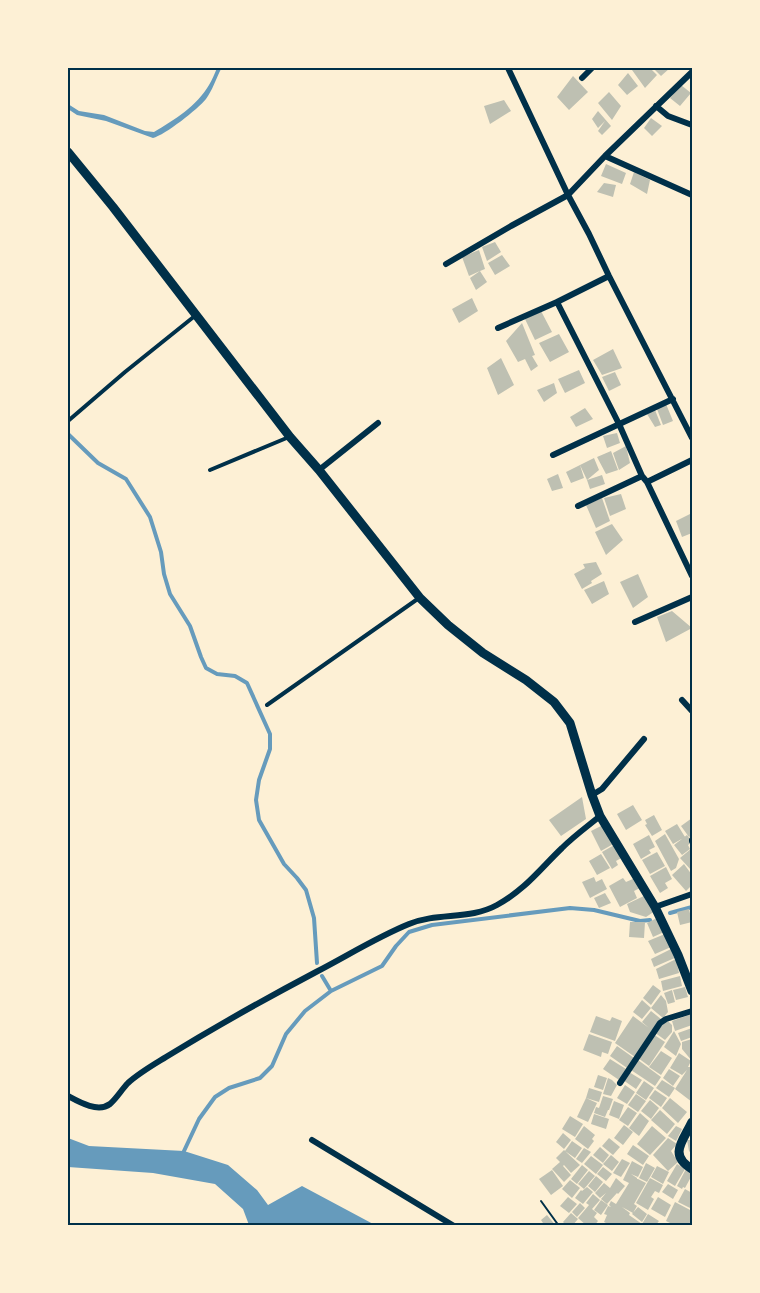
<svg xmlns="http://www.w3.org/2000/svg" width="760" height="1293" font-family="'Nunito Sans',sans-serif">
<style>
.water{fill:#669bbc}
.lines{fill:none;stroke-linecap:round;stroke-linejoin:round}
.stream{stroke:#669bbc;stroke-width:4}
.building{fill:#bec0b2}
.path{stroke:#003049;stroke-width:2}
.service{stroke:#003049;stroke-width:4}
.minor{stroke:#003049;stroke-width:6}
.tertiary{stroke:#003049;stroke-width:9}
.neatline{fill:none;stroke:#003049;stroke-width:2}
</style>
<rect width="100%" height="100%" fill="#fdf0d5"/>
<path class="water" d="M217,68h4v1c-5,10 -9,22 -15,30 -8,10 -41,36 -53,39l-47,-17 -29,-6 -9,-6v-5l11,7 25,4 41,16 9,1c20,-12 43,-26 55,-47 3,-5 6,-12 8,-17z
M68,1138l21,8 95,5 44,14 29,25 11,15 34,-19 73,39h-126l-6,-16 -28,-25 -62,-11 -85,-6z"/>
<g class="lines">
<path class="stream" d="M68,434l30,29 28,16 24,38 11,35 3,22 6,20 20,32 11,31 5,11 11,6 18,2 12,7 23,51v15l-11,31 -3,20 3,20 25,44 13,14 9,12 8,28 3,45
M670,913l22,-6
M322,976l9,15
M184,1151l15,-32 16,-22 14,-9 31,-10 12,-12 14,-32 19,-23 26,-20 51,-25 14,-20 13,-14 23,-7 138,-17 24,2 46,11 10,-1"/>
</g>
<path class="building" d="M635,68h15l7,7 -12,13 -13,-18z
M653,68h17l-9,8z
M628,73l10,13 -11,9 -9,-10z
M573,76l15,16 -19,18 -12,-13z
M681,85l10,8 -11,13 -10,-8z
M609,92l12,14 -9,14 -14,-17z
M504,100l7,11 -21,13 -6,-18z
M598,111l13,15 -9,9 -4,-4 7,-10 -7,7 -6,-9z
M651,118l11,8 -10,10 -8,-8z
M606,164l20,9 -4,11 -21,-8z
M634,172l16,8 -3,14 -17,-10z
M604,183l12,2 -3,12 -16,-5z
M495,242l6,10 -14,9 -5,-14z
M479,250l6,19 -5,2 7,11 -11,8 -6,-12 10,-7 -11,5 -7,-19z
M502,255l8,11 -15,9 -7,-12z
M472,298l6,13 -19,12 -7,-14z
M541,311l11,21 -17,8 -10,-21z
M522,323l13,32 -3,1 6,10 -7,5 -6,-12 -7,3 -12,-21z
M559,334l10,18 -19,10 -11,-19z
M613,349l9,19 -20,7 -9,-15z
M501,358l13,27 -16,10 -11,-27z
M579,370l6,13 -20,10 -7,-14z
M615,372l6,13 -12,6 -7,-14z
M554,383l3,10 -13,9 -7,-12z
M666,404l7,17 -10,4 -6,-16z
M585,408l8,11 -17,8 -6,-10z
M655,410l6,15 -6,2 -8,-13z
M617,433l3,10 -13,5 -4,-12z
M626,446l4,17 -11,7 -6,-17z
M611,451l7,19 -12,4 -9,-17z
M594,458l5,12 -12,10 -7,-15z
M580,465l4,13 -13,5 -5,-11z
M558,474l5,14 -11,3 -5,-12z
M602,475l3,9 -15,5 -3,-9z
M621,494l5,15 -16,7 -6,-18z
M602,498l8,23 -14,7 -10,-23z
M692,513v20l-10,4 -6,-16z
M612,524l11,16 -17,15 -11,-23z
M596,562l6,12 -11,7 1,2 -10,6 -8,-15 11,-6 -2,-4z
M638,574l10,23 -15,11 -13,-26z
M604,581l5,13 -17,10 -8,-14z
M672,611l20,17 -26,14 -9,-25z
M582,797l4,22 -25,17 -12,-16z
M633,805l9,15 -16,10 -9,-16z
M654,815l8,15 -10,6 -7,-11 2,-1 -2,-4z
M692,818v17l-3,2 -8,-11z
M605,824l10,19 -14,8 -10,-20z
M677,824l8,13 -12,7 -8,-13z
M665,834l14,25 -3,9 -5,3 -16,-30z
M649,835l6,12 -6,3 2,3 -10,6 -8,-15z
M687,835l5,7 -4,3 2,4 -8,6 -8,-10z
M616,844l7,13 -7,4 2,4 -6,4 -10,-17z
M692,848v20l-1,2 -11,-12z
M657,852l8,14 -15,8 -8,-14z
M601,854l9,14 -13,7 -8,-14z
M684,864l8,11v10l-6,6 -14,-16z
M666,867l6,12 -7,4 3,5 -8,5 -10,-17z
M594,877l2,5 6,-3 5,10 -17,9 -8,-16z
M623,878l3,4 9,-4 5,10 -6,3 3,7 -17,9 -11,-21z
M605,893l6,10 -12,5 -5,-10z
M646,895l9,16 -9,6 -16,-5 -3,-8z
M689,909l3,13 -12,3 -3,-13z
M657,918l7,14 -11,5 -6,-14z
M630,922h15l-1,16 -15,-1z
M665,934l6,13 -16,7 -7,-13z
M673,948l4,9 -23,10 -3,-8z
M676,959l3,14 -20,6 -3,-10z
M680,976l2,10 -19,5 -2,-10z
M653,985l8,6 -10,14 -8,-7z
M685,987l3,10 -12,3 -3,-10z
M672,990l3,12 -7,2 -4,-11z
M661,995l5,6 2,11 -5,6 -12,-10z
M642,1000l9,8 -9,11 -9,-7z
M651,1011l10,8 -9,11 -17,27 -20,-14 18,-27 16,12 -7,-6z
M692,1014v11l-17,6 -3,-10z
M596,1016l14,5 2,-4 10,4 -7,20 -25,-9z
M667,1020l5,5v7l-7,8 -11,-8z
M692,1028v9l-11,4 -3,-8z
M674,1031l7,13 -5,12 -12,-9z
M589,1034l23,8 -4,12 -6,-2 -1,5 -18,-7z
M653,1034l12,8 -16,24 -11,-8z
M692,1039v22l-10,-12v-7z
M617,1046l17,12 -7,10 -17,-12z
M661,1051l11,7 -11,17 -12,-8z
M679,1053l12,8 -3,6h4v35l-17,-13 12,-19 -5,5 -12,-7z
M610,1059l16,10 -7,11 -16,-11z
M638,1060l23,17 -6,9 -24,-16z
M669,1069l11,7 -7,10 -10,-8z
M629,1072l13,8 -6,9 -13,-9z
M598,1075l9,3 -4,12 -9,-3z
M608,1078l4,2 5,5 -6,11 -8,-2z
M662,1080l13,8 -6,9 -13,-9z
M644,1081l10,7 -8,12 -10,-7z
M625,1085l10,7 -8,12 -10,-6z
M589,1088l13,4 -3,10 -13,-4z
M655,1090l12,8 -6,9 -12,-9z
M636,1094l10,7 -8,11 -10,-7z
M603,1096l10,3 -4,11h-1l-3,7 -11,-4 2,-6 3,1z
M586,1098l11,5 -9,19 -11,-5z
M670,1098l17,14 -9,11 -16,-15z
M650,1100l9,8 -8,11 -10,-8z
M614,1101l10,4 -5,14 -10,-4z
M628,1107l9,6 -9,13 -9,-6z
M660,1110l15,14 -8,10 -16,-14z
M640,1113l9,8 -10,15 -10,-8z
M594,1114l15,5 -3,10 -15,-5z
M570,1116l13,8 -8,13 -13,-8z
M624,1125l9,7 -10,13 -9,-7z
M584,1126l11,9 -3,4 2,2 -6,8 -13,-10z
M652,1126l14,12 -16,17 -13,-11z
M676,1126l6,3 -6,12 -8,-5z
M563,1133l8,7 -7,9 -8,-7z
M609,1138l11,9 -7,8 -11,-9z
M668,1138l9,6 -6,7 7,11 -10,9 -15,-16z
M687,1140h5v14l-3,-3z
M572,1141l10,7 -7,10 -10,-7z
M633,1145l16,11 -6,9 -16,-11z
M600,1147l9,8 -6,8 -10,-8z
M584,1148l7,4 -9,11 -6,-4z
M564,1150l16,15 -9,8 -7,-8 -1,1 8,9 -7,7 -12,-13 8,-7 -4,-4z
M611,1155l8,7 -7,9 -9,-7z
M591,1156l12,9 -7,9 -12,-10z
M622,1159l8,4 -9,14 -8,-4z
M632,1161l11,6 -5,10 -7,-3 6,4v1h1l8,4 -12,21 3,2 -4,7 -11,-6 8,6 -1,2 13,9 6,-10 11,7 -4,5 -45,-1 -6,-3 3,-7 -3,-1 4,-8 3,1 -2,-2 2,-4 5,3 13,-21 -6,-3z
M646,1163l9,5 -8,14 -8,-4z
M677,1164l8,5 -10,17 -8,-5z
M582,1165l6,5 -11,14 -6,-5z
M657,1166l12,6 -6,12 -12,-7z
M603,1167l9,7 -6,7 -9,-7z
M686,1169l6,4v2l-7,13 -2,-1 -1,2 -5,-3z
M552,1170l11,16 -12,9 -12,-16z
M589,1171l6,5 -11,13 -6,-5z
M596,1176l7,6 -8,10 -7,-6z
M616,1178l9,8 -7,8 -1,-1 -10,11 -6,-5 5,-6 -6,5 -5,-5 9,-10 6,5z
M650,1178l13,7 -4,8 -4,-2 -4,6 3,2 -6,11 -12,-7z
M570,1180l10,8 -8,10 -10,-9z
M668,1184l10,6 -5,9 -11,-7z
M587,1187l6,5 -10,12 -8,-6 6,-8 1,1z
M685,1189l7,4v16l-14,-7z
M593,1194l7,6 -8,9 5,4 -3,4 4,4 -4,5h-7l-9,-8 11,-13 -3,-2z
M568,1197l9,7 -8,9 -9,-7z
M658,1197l13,8 -6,12 -14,-8z
M601,1200l7,5 -7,10 -7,-5z
M675,1202l17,9v6l-3,8 -6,-2 -2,3h-5l-10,-5z
M580,1203l5,5 -8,9 -5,-5z
M638,1207l9,7 -5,8 -10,-8z
M571,1213l7,6 -6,7h-5l-4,-4z
M547,1215l9,11h-11l-4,-6z"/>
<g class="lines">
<path class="path" d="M541,1201l18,25"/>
<path class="service" d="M68,421l57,-49 71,-57
M210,470l79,-33
M267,705l152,-107"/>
<path class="minor" d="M692,72l-87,84 -37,39 21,39 20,42 83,162
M582,78l10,-10
M656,106l12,10 24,9
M605,156l87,39
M446,264l65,-38 57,-31 -60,-127
M557,302l62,122 23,52 5,6 45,94
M498,328l59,-26 52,-26
M553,455l120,-56
M319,470l59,-47
M647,482l45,-22
M578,506l64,-30
M635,622l57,-25
M682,700l10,11
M592,795l10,-6 42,-50
M692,841v-1
M655,907l37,-13
M620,1083l40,-60 6,-4 26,-8
M68,1096c11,6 30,17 42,8 7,-6 12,-15 18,-21 11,-10 25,-18 38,-26 49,-30 99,-58 150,-85 31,-16 61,-35 93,-48 29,-12 61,-4 88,-19 29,-16 43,-36 65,-57 12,-12 26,-22 38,-32
M312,1140l142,86"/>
<path class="tertiary" d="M68,152l45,55 177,230 29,33 101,128 28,27 35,28 43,27 28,22 16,21 22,72 8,21 55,91 23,48 14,36
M692,1122c-9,19 -24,33 0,47"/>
</g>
<rect width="760" height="1293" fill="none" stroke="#fdf0d5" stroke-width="138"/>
<rect x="69" y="69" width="622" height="1155" class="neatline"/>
</svg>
